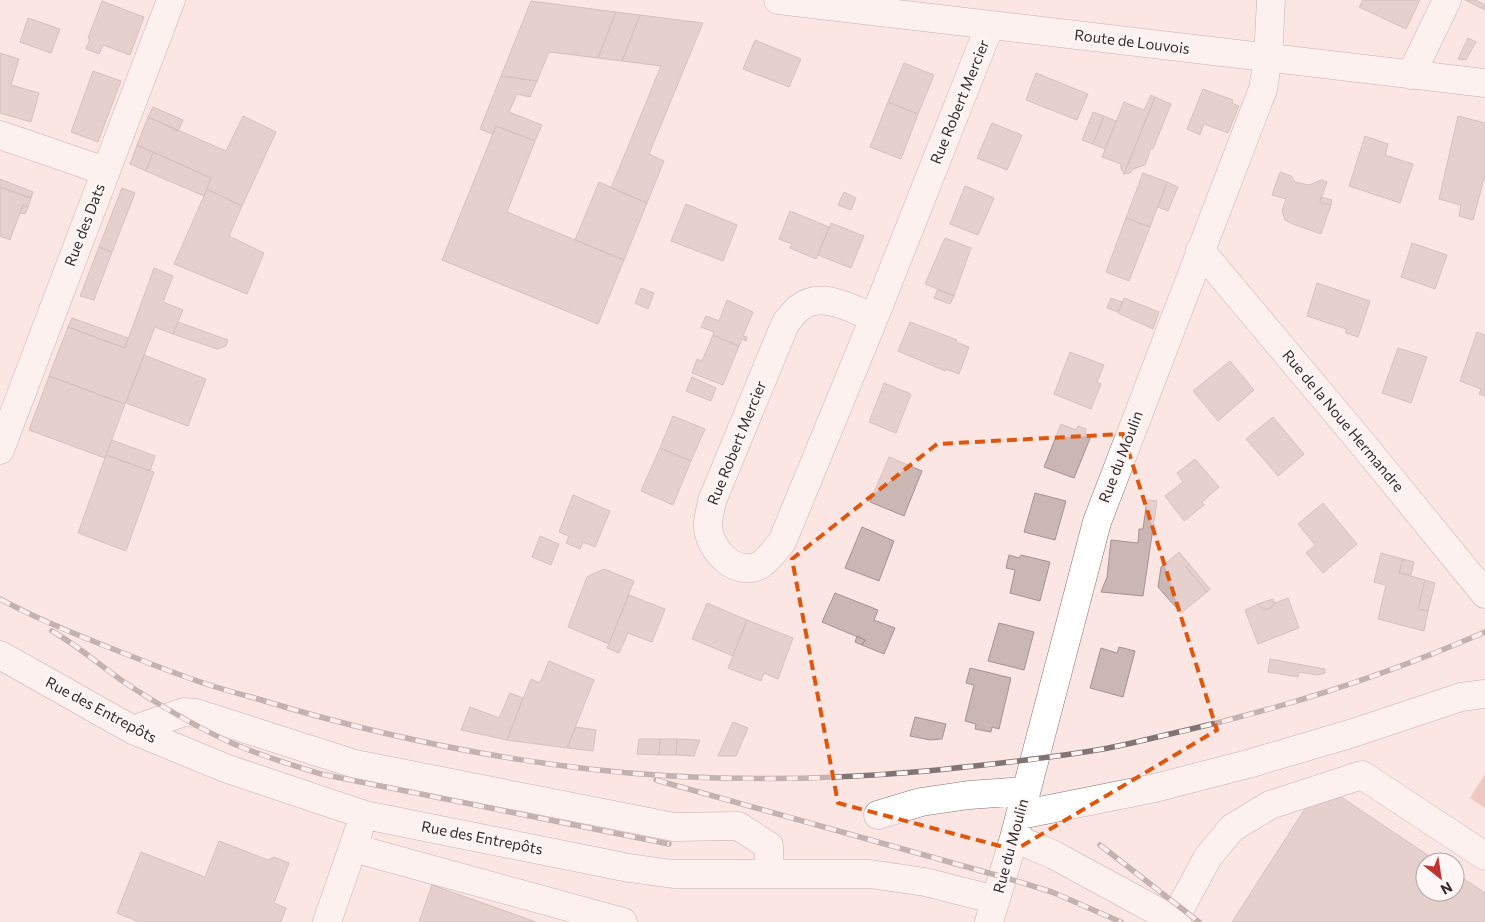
<svg xmlns="http://www.w3.org/2000/svg" width="1485" height="922" font-family="Commissioner,sans-serif">
<style>
.water{fill:#e0a29c}
.building{fill:#cab6b3;stroke:#a69391}
.lines{fill:none;stroke-linecap:round;stroke-linejoin:round}
.minor-casing{stroke:#857370;stroke-width:29}
.minor{stroke:#fff;stroke-width:28}
.rail-casing{stroke:#817473;stroke-width:5.5}
.rail{stroke:#fff6f5;stroke-width:4;stroke-dasharray:11;stroke-linecap:butt}
.marked{fill:none;stroke:#df570e;stroke-width:4;stroke-dasharray:10 6;stroke-linejoin:round}
.labels{text-anchor:middle;stroke-width:5;stroke-linejoin:round;paint-order:stroke}
.street-label{font-size:15px;fill:#352d2c;stroke:#fff6f5}
</style>
<rect width="100%" height="100%" fill="#fbe6e3"/>
<path class="water" d="M1485,774v34l-15,-10z"/>
<path class="building" d="M1363,0h57l-14,29 -47,-22z
M1465,0h11l9,5v5z
M102,1l42,16 -14,38 -27,-10 -4,9 -13,-5 4,-10 -2,-1z
M531,1l85,11 -18,46 -49,-6 -12,29 -36,-5z
M616,12l24,3 -18,46 -24,-3z
M640,15l63,8 -54,131 15,7 -17,42 -36,-15 50,-122 -39,-5z
M28,18l32,11 -9,24 -31,-11z
M1468,38l8,4 -10,18 -8,-1z
M755,40l46,19 -12,28 -46,-18z
M0,53l19,6 -8,26 28,8 -8,29 -31,-9z
M904,63l30,12 -16,39 -30,-12z
M93,71l28,10 -23,61 -27,-10z
M1036,73l52,21 -11,26 -51,-20z
M501,76l36,5 -7,16 -13,-3 -8,18 33,13 -7,16 -39,-15 -4,8 -12,-5z
M1203,89l30,11 -1,3 7,3 -11,27 -24,-9 -4,11 -13,-6z
M1151,95l4,2 -31,77 -3,-5v-5l-19,-7 22,-55 20,8z
M1155,97l16,7 -18,45 -2,-1 -6,17 -12,4 -3,4 -6,1z
M888,102l30,12 -17,45 -31,-12z
M153,107l30,13 -5,11 -30,-14z
M1093,112l11,4 -11,28 -11,-4z
M243,116l33,16 -34,74 -35,-17 4,-11 -74,-33 11,-28 78,34z
M1104,116l12,5 -11,28 -12,-5z
M1458,116l27,7v52l-12,45 -14,-4 2,-11 -22,-6z
M992,123l30,12 -15,35 -30,-12z
M496,126l39,15 -28,71 117,48 -26,64 -156,-64z
M1365,136l23,8 -3,11 28,9 -13,39 -51,-17z
M137,145l16,7 -7,19 -16,-7z
M153,152l58,26 -7,18 -58,-25z
M1280,172l11,4 4,6 14,3 12,-5 6,2 -7,20 11,3 -10,29 -28,-10 -8,-4 -3,-9 4,-12 -14,-4z
M1143,173l24,9 -17,45 -24,-9z
M0,179l33,13 -2,6 -31,-11z
M599,182l48,21 -23,57 -49,-20z
M1167,182l11,5 -10,24 -10,-4z
M965,186l29,12 -16,37 -28,-11z
M0,187l31,11 -3,9 -5,-2 -13,35 -10,-4z
M122,188l13,5 -23,59 -13,-5z
M207,189l35,17 -13,30 35,17 -17,41 -73,-30z
M844,192l12,6 -5,12 -13,-5z
M1321,197l11,3 -1,5 -11,-3z
M686,204l51,21 -14,36 -52,-20z
M23,205l5,2 -3,7 -5,-1z
M790,211l39,16 -13,32 -26,-11 2,-4 -13,-5z
M1126,218l24,9 -21,54 -23,-9z
M831,223l33,13 -13,32 -33,-13z
M945,238l26,10 -17,48 -29,-12z
M1412,243l35,12 -12,34 -34,-12z
M99,247l13,5 -18,48 -14,-4z
M154,268l19,8 -10,26 20,8 -10,24 -18,-7 -30,77 -76,-28 19,-49 57,21z
M1317,283l53,18 -12,36 -12,-4v-4l-39,-13z
M641,288l13,5 -6,16 -13,-6z
M938,289l16,7 -4,8 -16,-6z
M1111,298l11,4 -4,10 -11,-4z
M1124,298l35,14 -6,17 -35,-16z
M727,300l26,12 -10,24 4,1 -1,4 -4,-2 -3,7 -26,-11 1,-3 -13,-5 5,-11 13,5z
M72,318l56,20 -3,10 -57,-21z
M178,322l50,18 -2,6 -9,3 -44,-15z
M910,322l47,18 -1,2 13,5 -10,27 -13,-5 -1,2 -47,-20z
M1477,332l8,3v61l-6,-2 2,-5 -21,-8z
M713,335l26,11 -16,39 -31,-12 5,-14 5,2z
M1398,348l29,9 -16,46 -29,-10z
M1070,352l34,13 -7,17 4,2 -10,25 -37,-15z
M144,355l62,24 -18,47 -62,-23z
M1230,361l24,29 -36,31 -25,-30z
M49,376l76,28 -20,54 -76,-28z
M692,377l24,11 -5,13 -25,-10z
M884,383l27,11 -15,39 -27,-11z
M673,416l32,13 -14,32 -31,-13z
M1273,417l31,37 -26,22 -32,-37z
M1061,424l15,6 2,-4 8,3 -1,5 6,2 -17,42 -30,-11z
M112,440l43,16 -5,15 -44,-16z
M660,448l31,13 -18,44 -32,-14z
M106,455l48,17 -28,79 -48,-18z
M889,457l33,14 -18,45 -34,-14z
M1195,459l24,28 -17,15 2,3 -20,16 -19,-25 18,-14 -6,-9z
M1035,493l31,8 -11,39 -31,-8z
M573,495l37,16 -15,36 -12,-5 -3,7 -14,-6 3,-7 -10,-4z
M1147,500l10,1 -14,95 -42,-4 6,-15 4,-37 27,3 1,-14h4z
M1323,503l34,41 -34,29 -17,-20 9,-8 -17,-21z
M862,527l32,14 -15,40 -34,-13z
M540,536l19,8 -8,21 -19,-8z
M1179,552l10,12 -3,3 21,25 -26,21 -23,-26 3,-20z
M1381,553l22,6 -4,14 26,7 -7,29 10,2 -4,20 -46,-12 8,-34 -12,-3z
M1009,555l10,3 2,-3 29,7 -10,39 -30,-8 5,-23 -9,-2z
M1403,559l11,3 -3,13 -12,-2z
M1189,564l21,25 -3,3 -21,-25z
M604,569l30,12 -25,63 -41,-17 19,-50z
M1425,580l10,3 -7,28 -10,-2z
M835,593l43,17 -4,10 21,8 -11,26 -22,-9 3,-5 -43,-18z
M629,595l36,14 -13,33 -24,-9 -9,20 -12,-5z
M1288,598l11,30 -41,16 -13,-34 13,-6 6,6 7,-2 4,-5z
M1273,599l2,4 -4,5 -7,2 -6,-6z
M707,603l40,17 -14,36 -41,-17z
M747,620l46,18 -15,41 -14,-6 -3,8 -33,-13z
M999,623l35,9 -10,38 -36,-9z
M857,636l8,4 -3,5 -7,-3z
M1119,647l16,4 -12,46 -33,-9 11,-40 16,5z
M1270,659l55,10v4l-8,2 -18,-3 -1,5 -30,-5z
M549,661l45,19 -27,68 -60,-8 24,-61 9,4z
M970,668l41,10 -12,51 -7,-2 -1,5 -16,-3 1,-5 -11,-3 9,-36 -8,-2z
M510,693l13,5 -16,42 -46,-10 9,-23 29,11z
M915,717l31,7 -4,15 -12,1 -20,-4z
M733,722l15,6 -12,28h-18z
M576,727l20,3 -3,21 -26,-3z
M639,739h21l-1,16 -22,-1z
M660,739h17l-1,16h-17z
M677,739l23,1 -6,16 -18,-1z
M1341,797l97,65h-13v30h30v-19l30,20v29h-253l76,-118z
M219,841l49,19 6,-3 15,6 -15,40 12,5 -5,14h-142l-22,-9 24,-61 64,25z
M432,885l104,37h-117z"/>
<g class="lines">
<g class="minor-casing">
<path id="minor" d="M778,0l707,83
M1411,75l36,-75
M0,135l105,36
M1200,250l161,192 124,152
M874,318c-21,-9 -53,-28 -75,-10 -5,4 -9,10 -13,14l-74,179c-1,8 -5,18 -4,27 2,22 28,50 52,37 9,-6 15,-15 22,-23l92,-224 116,-293
M0,450l171,-450
M0,655l133,75 92,38 140,47 264,53 44,6h197l55,8 71,18
M133,730l51,-18 12,1 159,51 319,63 64,-1 31,20v28
M878,815l43,-13 48,-7 57,-4
M1020,815l135,-27 93,-24 105,-31 108,-36 24,-3
M1014,838l40,17 123,67
M353,848l270,74
M1174,920l34,-63 24,-29 38,-23 92,-30 123,81
M327,922l32,-92
M989,922l25,-84 83,-316 166,-433 5,-31 3,-58"/>
</g>
<use href="#minor" class="minor"/>
<g class="rail-casing">
<path id="rail" d="M0,599c37,20 74,35 113,50 26,10 52,21 79,30 21,8 44,14 66,20 108,33 219,57 331,70 112,13 226,12 338,2 59,-6 117,-12 176,-22 22,-4 45,-10 67,-15 108,-24 214,-58 315,-102
M52,631c30,17 55,41 84,59 32,20 64,39 98,54 28,12 58,21 87,30l348,70
M656,780l347,97 49,15 69,30
M1100,845l99,77"/>
</g>
<use href="#rail" class="rail"/>
</g>
<path d="M0 0H1485V922H0ZM1123,434l94,296 -202,120 -177,-47 -46,-244 145,-115z" fill="#fbe6e3" fill-opacity=".55" fill-rule="evenodd"/>
<path class="marked" d="M1123,434l94,296 -202,120 -177,-47 -46,-244 145,-115z"/>
<g class="labels">
<g class="street-label">
<text transform="translate(1132 42) rotate(7)" y="5">Route de Louvois</text>
<text transform="translate(960 102) rotate(-68)" y="5">Rue Robert Mercier</text>
<text transform="translate(85 225) rotate(-69)" y="5">Rue des Dats</text>
<text transform="translate(1343 421) rotate(50)" y="5">Rue de la Noue Hermandre</text>
<text transform="translate(737 443) rotate(-68)" y="5">Rue Robert Mercier</text>
<text transform="translate(1121 457) rotate(-69)" y="5">Rue du Moulin</text>
<text transform="translate(101 710) rotate(28)" y="5">Rue des Entrepôts</text>
<text transform="translate(482 838) rotate(11)" y="5">Rue des Entrepôts</text>
<text transform="translate(1011 846) rotate(-75)" y="5">Rue du Moulin</text>
</g>
</g>
<g transform="translate(1440 877) rotate(150)"><circle r="24" fill="#fff6f5" stroke="#aea6a5"/>
<path d="M0-4L9 19L0 12L-9 19Z" fill="#c13232"/>
<text y="-8" font-size="14" font-weight="bold" text-anchor="middle" fill="#352d2c">N</text>
</g>
</svg>
